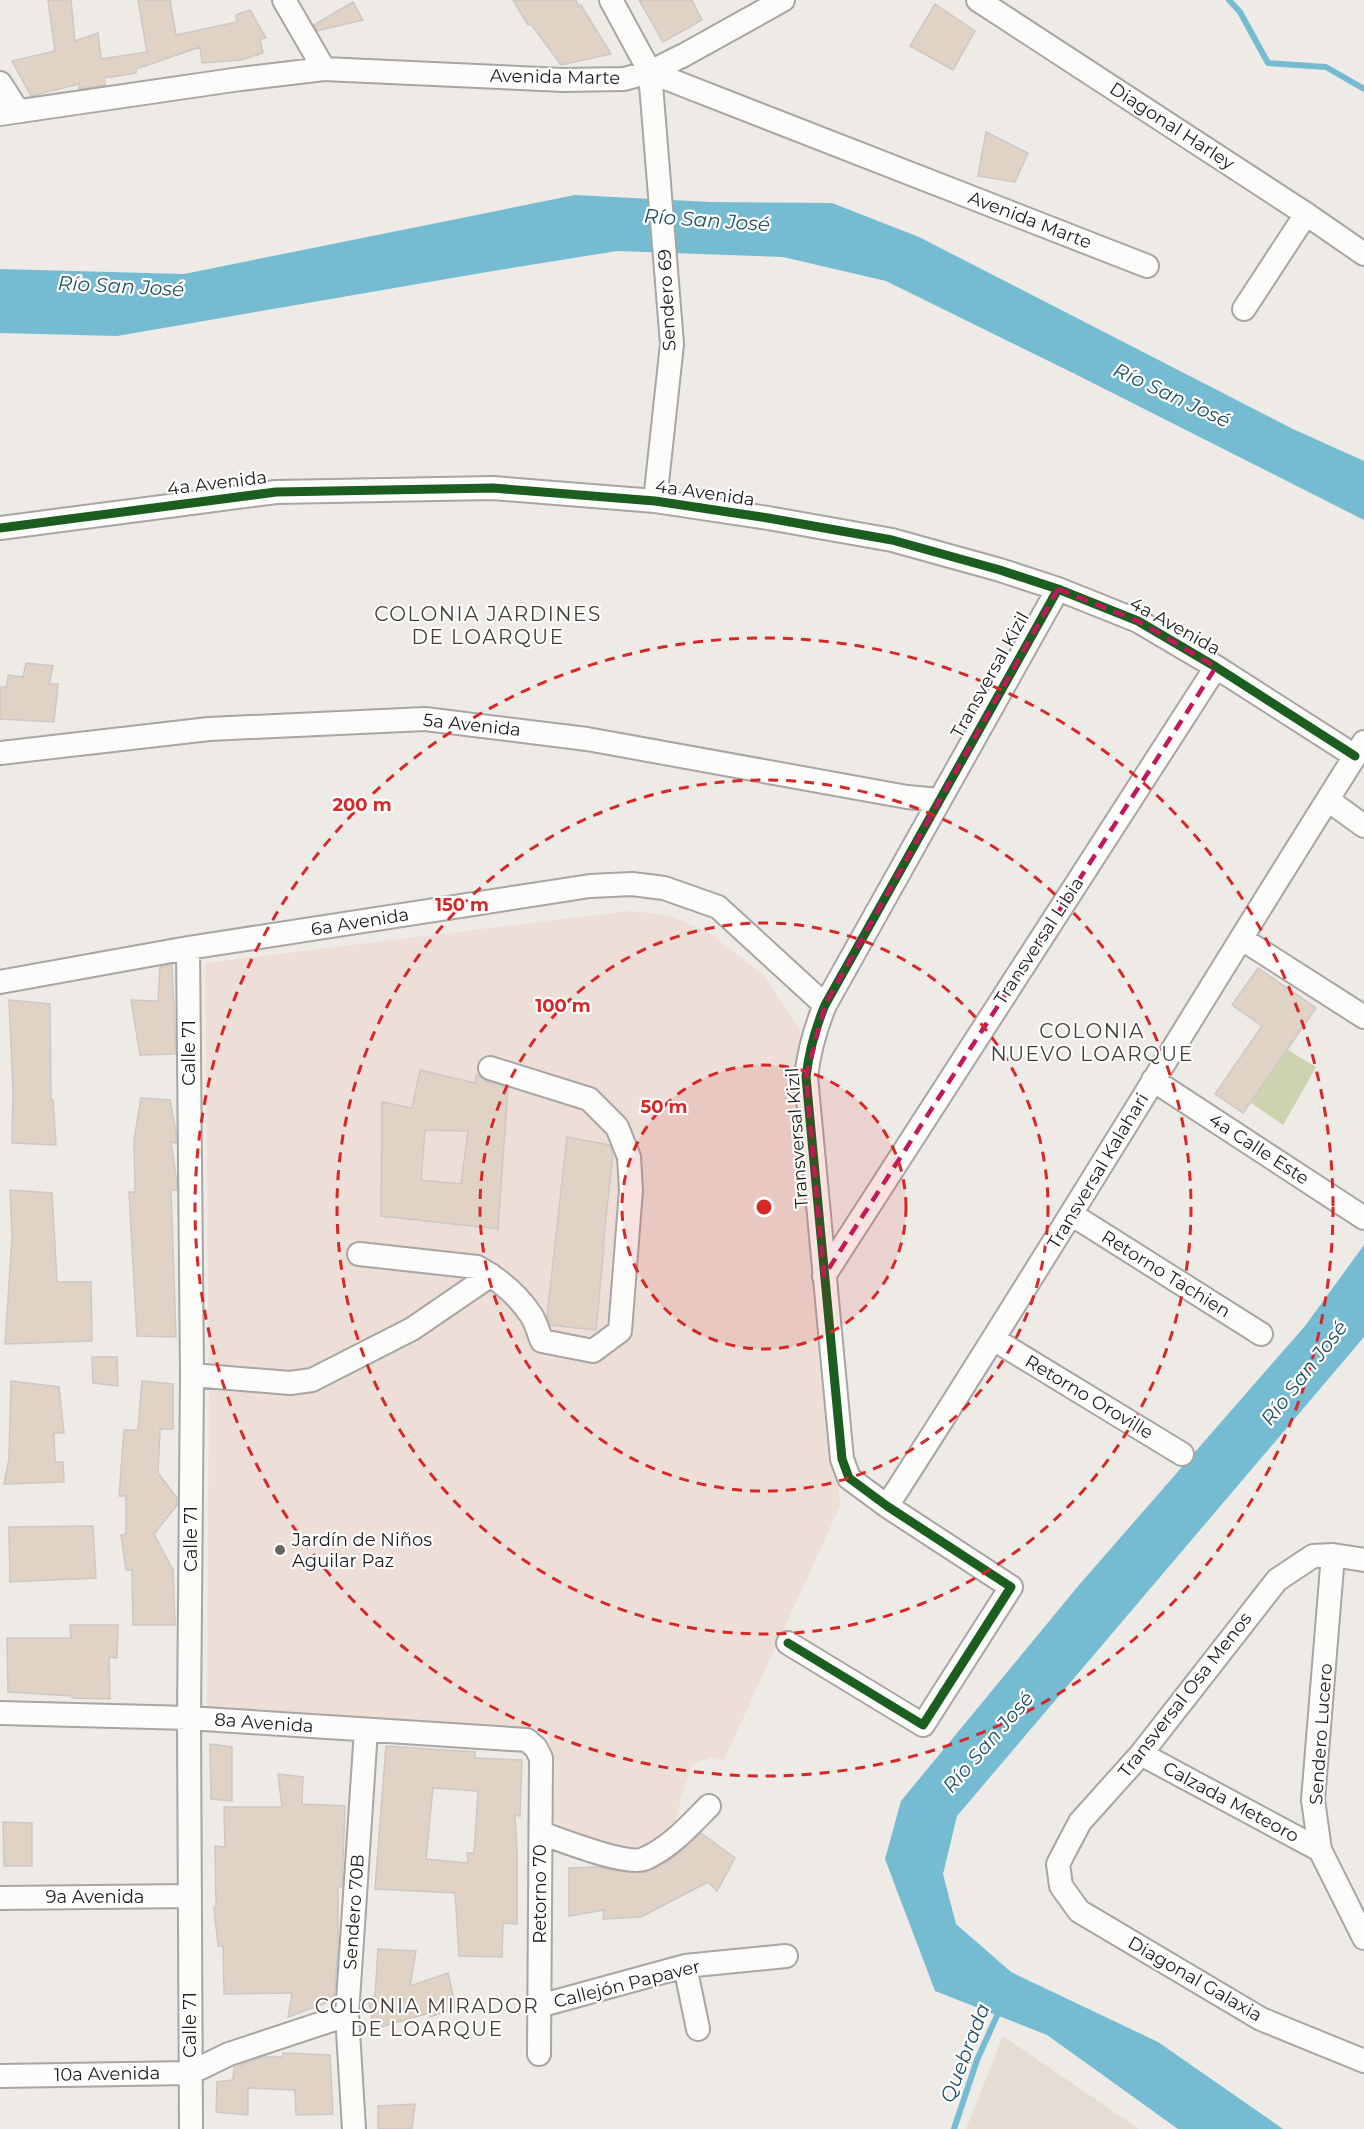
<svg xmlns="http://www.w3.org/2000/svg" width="1364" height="2129" font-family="Montserrat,sans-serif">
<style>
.built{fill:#e5dcd3}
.education{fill:#edded8}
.green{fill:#ccd3ae}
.water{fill:#75bcd2}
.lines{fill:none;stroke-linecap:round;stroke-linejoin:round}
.stream{stroke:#75bcd2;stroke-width:6}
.building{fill:#e0d3c5;stroke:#cbc8c6;stroke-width:1.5;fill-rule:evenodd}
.minor-casing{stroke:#a8a5a2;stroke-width:26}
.minor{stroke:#fcfcfb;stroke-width:22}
.cycleway-casing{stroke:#fff;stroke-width:13}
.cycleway{stroke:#1b5e20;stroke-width:9}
.marked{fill:none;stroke:#c2185b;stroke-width:4.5;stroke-dasharray:12 8;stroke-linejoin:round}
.ring{fill:none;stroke:#d62828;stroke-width:3;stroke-dasharray:10 8}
.poi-dot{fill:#676561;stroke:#fff;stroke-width:2}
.labels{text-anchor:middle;stroke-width:4.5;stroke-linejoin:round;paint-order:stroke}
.street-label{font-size:18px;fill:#1f1d1a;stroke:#fff}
.poi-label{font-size:18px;fill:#1f1d1a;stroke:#fff;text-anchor:start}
.water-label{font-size:20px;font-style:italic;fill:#265160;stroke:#fff}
.neighbourhood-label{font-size:20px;letter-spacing:1.5px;fill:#453f39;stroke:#fff}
.centre{fill:#d62828;stroke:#fff;stroke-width:3}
.ring-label{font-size:18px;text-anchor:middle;font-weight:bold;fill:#d62828;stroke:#fff;stroke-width:4.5;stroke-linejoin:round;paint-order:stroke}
</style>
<rect width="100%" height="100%" fill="#eeeae6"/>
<path class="built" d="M1003,2036l136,93h-173z"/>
<path class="education" d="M629,911l39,4 40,17 54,42 38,56 40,476 -116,254 -13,-3 -19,7 -11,34 -5,23 -22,25 -26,5 -34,-10 -40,-19 1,-61 -9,-31 -339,-24 2,-320 -4,-423z"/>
<path class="green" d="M1283,1047l33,20 -33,58 -32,-22z"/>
<path class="water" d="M575,195l135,7 122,1 87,34 374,192 71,32v59l-287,-145 -191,-94 -103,-24 -166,-6 -130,21 -370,64 -117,-3v-64l184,5z
M1364,1245v92l-407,479 -14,58 13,50 55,48 147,70 125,87h-105l-131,-94 -112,-44 -50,-132 16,-58 178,-216 226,-259z"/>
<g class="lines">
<path class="stream" d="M1229,0l11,12 28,51 58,4 38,22
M954,2129l23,-69 23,-51"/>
</g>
<path class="building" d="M48,0h23l4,41 23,-8 3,26 46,-7 -9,-52h32l6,35 61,-13 -1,-7 14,-5 16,28 -6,1 3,14 -22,7 -39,3 -2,-16 -64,22v4l-32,5 1,7 -26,4v-5l-48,12 -19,-35 43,-10z
M513,0h63l3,7 2,-2 30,49 -50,11 -30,-41 -3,1z
M639,0h53l10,20 -39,22z
M353,2l10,18 -46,11 -3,-6z
M935,4l40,27 -22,39 -43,-24z
M986,132l42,21 -13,29 -37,-6z
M26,663l27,3 -4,18h9l-4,38 -54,-3v-32h7l1,-12 15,2z
M172,965l4,89 -36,1 -9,-55 27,1 2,-34z
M1258,968l58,40 -73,105 -28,-19 47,-68 -30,-21z
M9,1000l41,4 1,96h2l3,45 -44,-2 1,-53z
M420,1070l55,13 1,-8 3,1 7,5 22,7 -10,141 -117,-13 1,-114 30,6zM425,1130l43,1 -7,53 -40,-4z
M141,1098l29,2 6,32v11l-5,-1 6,41v7h-6l5,147 -39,-1 -8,-144h6l-1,-52z
M567,1137l43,8 3,9 -10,91 1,1 -8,84 -46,-5 -3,-9z
M10,1190l42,3 5,89h34l1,59 -87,3 7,-107z
M92,1357h25l1,29 -25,-3z
M11,1381l48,6 5,46h-10l1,29h8l1,20 -60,2 5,-25z
M142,1381l31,3v45h-13l-2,44 19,25v7l-23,29 19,36 2,55h-42l-1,-55h-6l-5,-35 5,-1v-38h-7l5,-66h14z
M93,1526l3,52 -86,4 -1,-55z
M70,1625h48l-1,33 -8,-1 1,42 -38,-1v-2l-64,-4 -1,-54h64z
M210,1744l22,3v54l-21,-2z
M386,1746l89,6v6l47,2 -2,56 -5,-1 2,36v73l-14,-1 -1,34 -43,-1 -4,-63 -80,-4zM433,1788l45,3 -4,62h-7l1,10 -42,-4z
M278,1774l25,3 -1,27 43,2 -3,81h-4v58l-4,55 -46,17 4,-24 -68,1 -1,-48h-5l-4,-39h2l-1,-61 10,1 -1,-40h58z
M3,1822l29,1v43h-28z
M701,1833l34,25 -18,33 -9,-9 -67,35 -38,2 1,-9 -35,6v-48l31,-1 22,5h24l24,-12z
M378,1949l38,2 -6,35 38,-13 8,35 -26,9 -1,-4 -55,16 -6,-31 7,-2z
M283,2053l47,2 3,59 -37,1 -1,-25 -47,-2v27l-32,-3 1,-30 16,-2 1,-13 29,-10h19z
M415,2104l-3,25h-34v-23z"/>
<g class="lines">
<g class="minor-casing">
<path id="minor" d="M284,0l40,69
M611,0l39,72 22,272 -17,157
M978,0l328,214 58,40
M650,72l497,194
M0,83l18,28
M0,114l240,-35 84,-10 240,11 60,-1 26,-7 34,-17 99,-55
M1244,309l62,-95
M0,528l276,-36 217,-4 162,13 113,17 124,22 108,30 58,19 80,32 78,46 139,89
M0,753l209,-24 216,-10 162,20 320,58 32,3
M1328,800l36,26
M1242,939l122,78
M188,948l4,427 -3,343 2,411
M0,982l188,-34 402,-62 42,-2 32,4 54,19 107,98
M1153,1080l211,138
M1071,1214l190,120
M359,1254l118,13c20,11 41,28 54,48 5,7 7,17 11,26l51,10 27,-20 11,-141 -2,-33 -12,-30 -28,-28 -99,-31
M824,1276l392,-609
M995,1340l187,114
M192,1375l98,8 22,-3 100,-51 79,-54
M887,1506c163,-252 316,-510 477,-764
M1333,1555l-20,245 7,50 44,88
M1364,1560l-31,-5 -20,1 -36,24 -136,174 -61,68 -22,42 3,22 18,25 182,108 103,42
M788,1643l135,82 88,-138 -124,-81 -38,-28 -7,-19 -36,-382c3,-26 9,-48 19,-72l233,-416
M0,1713l189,5 338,22 9,8 5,10 -2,296
M1141,1754l179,96
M541,1833c20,7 85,33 103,26 26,-11 46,-34 65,-53
M0,1898l190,-2
M685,1966l13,63
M539,2006l146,-40 101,-10
M0,2076l190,-3 39,-19 118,-39
M354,2129l-7,-114 19,-285"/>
</g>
<use href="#minor" class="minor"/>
<g class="cycleway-casing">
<path id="cycleway" d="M0,528l276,-36 217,-4 162,13 113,17 124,22 108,30 58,19 80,32 78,46 139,89
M788,1643l135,82 88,-138 -124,-81 -38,-28 -7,-19 -36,-382c3,-26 9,-48 19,-72l233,-416"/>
</g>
<use href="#cycleway" class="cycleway"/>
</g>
<path class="marked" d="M1058,589l80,32 78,46 -392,609 -18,-199 19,-72z"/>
<circle cx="764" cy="1207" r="142" fill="#d62828" fill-opacity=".12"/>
<g class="ring">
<circle cx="764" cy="1207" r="142"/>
<circle cx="764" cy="1207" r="284"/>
<circle cx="764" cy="1207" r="427"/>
<circle cx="764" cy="1207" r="569"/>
</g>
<circle class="poi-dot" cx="280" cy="1550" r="6"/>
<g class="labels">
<g class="street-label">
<text transform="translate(555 77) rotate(1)" y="6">Avenida Marte</text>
<text transform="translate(1172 126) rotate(33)" y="6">Diagonal Harley</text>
<text transform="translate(1030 220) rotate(21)" y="6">Avenida Marte</text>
<text transform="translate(667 300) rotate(-93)" y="6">Sendero 69</text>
<text transform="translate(217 483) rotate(-7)" y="6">4a Avenida</text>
<text transform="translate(705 493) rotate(8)" y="6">4a Avenida</text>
<text transform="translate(1175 626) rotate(29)" y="6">4a Avenida</text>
<text transform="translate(990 675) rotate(-61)" y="6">Transversal Kizil</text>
<text transform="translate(472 725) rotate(6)" y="6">5a Avenida</text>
<text transform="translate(360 922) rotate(-9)" y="6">6a Avenida</text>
<text transform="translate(1039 941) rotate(-57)" y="6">Transversal Libia</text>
<text transform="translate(189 1053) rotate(-90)" y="6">Calle 71</text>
<text transform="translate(797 1138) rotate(-94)" y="6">Transversal Kizil</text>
<text transform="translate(1259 1149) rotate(33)" y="6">4a Calle Este</text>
<text transform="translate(1098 1171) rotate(-59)" y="6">Transversal Kalahari</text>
<text transform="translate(1166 1274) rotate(32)" y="6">Retorno Tachien</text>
<text transform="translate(1089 1397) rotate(31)" y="6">Retorno Oroville</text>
<text transform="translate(191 1539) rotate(-90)" y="6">Calle 71</text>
<text transform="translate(1185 1695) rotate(-52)" y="6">Transversal Osa Menos</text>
<text transform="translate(264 1723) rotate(4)" y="6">8a Avenida</text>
<text transform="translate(1321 1734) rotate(-86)" y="6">Sendero Lucero</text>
<text transform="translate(1231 1802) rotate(28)" y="6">Calzada Meteoro</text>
<text transform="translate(540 1894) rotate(-90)" y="6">Retorno 70</text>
<text x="95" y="1903">9a Avenida</text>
<text transform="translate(354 1912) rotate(-86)" y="6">Sendero 70B</text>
<text transform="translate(1195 1979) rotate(30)" y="6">Diagonal Galaxia</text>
<text transform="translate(627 1984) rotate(-14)" y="6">Callejón Papaver</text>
<text transform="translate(190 2025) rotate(-90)" y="6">Calle 71</text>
<text transform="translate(107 2074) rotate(-1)" y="6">10a Avenida</text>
</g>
<g class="poi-label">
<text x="292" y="1546">Jardín de Niños<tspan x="292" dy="21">Aguilar Paz</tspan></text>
</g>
<g class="water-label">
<text transform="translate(707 220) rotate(4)" y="7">Río San José</text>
<text transform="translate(121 286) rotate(3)" y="7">Río San José</text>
<text transform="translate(1172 395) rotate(25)" y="7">Río San José</text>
<text transform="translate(1304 1373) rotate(-52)" y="7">Río San José</text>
<text transform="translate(988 1742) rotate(-49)" y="7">Río San José</text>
<text transform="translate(965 2053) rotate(-69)" y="7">Quebrada</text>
</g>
<g class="neighbourhood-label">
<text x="488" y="621">COLONIA JARDINES<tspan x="488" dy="23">DE LOARQUE</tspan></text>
<text x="1092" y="1038">COLONIA<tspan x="1092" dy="23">NUEVO LOARQUE</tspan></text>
<text x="427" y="2013">COLONIA MIRADOR<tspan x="427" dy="23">DE LOARQUE</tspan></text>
</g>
</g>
<circle cx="764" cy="1207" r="9" class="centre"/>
<g class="ring-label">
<text x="362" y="811">200 m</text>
<text x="462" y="911">150 m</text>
<text x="563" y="1012">100 m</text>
<text x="664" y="1113">50 m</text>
</g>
</svg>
